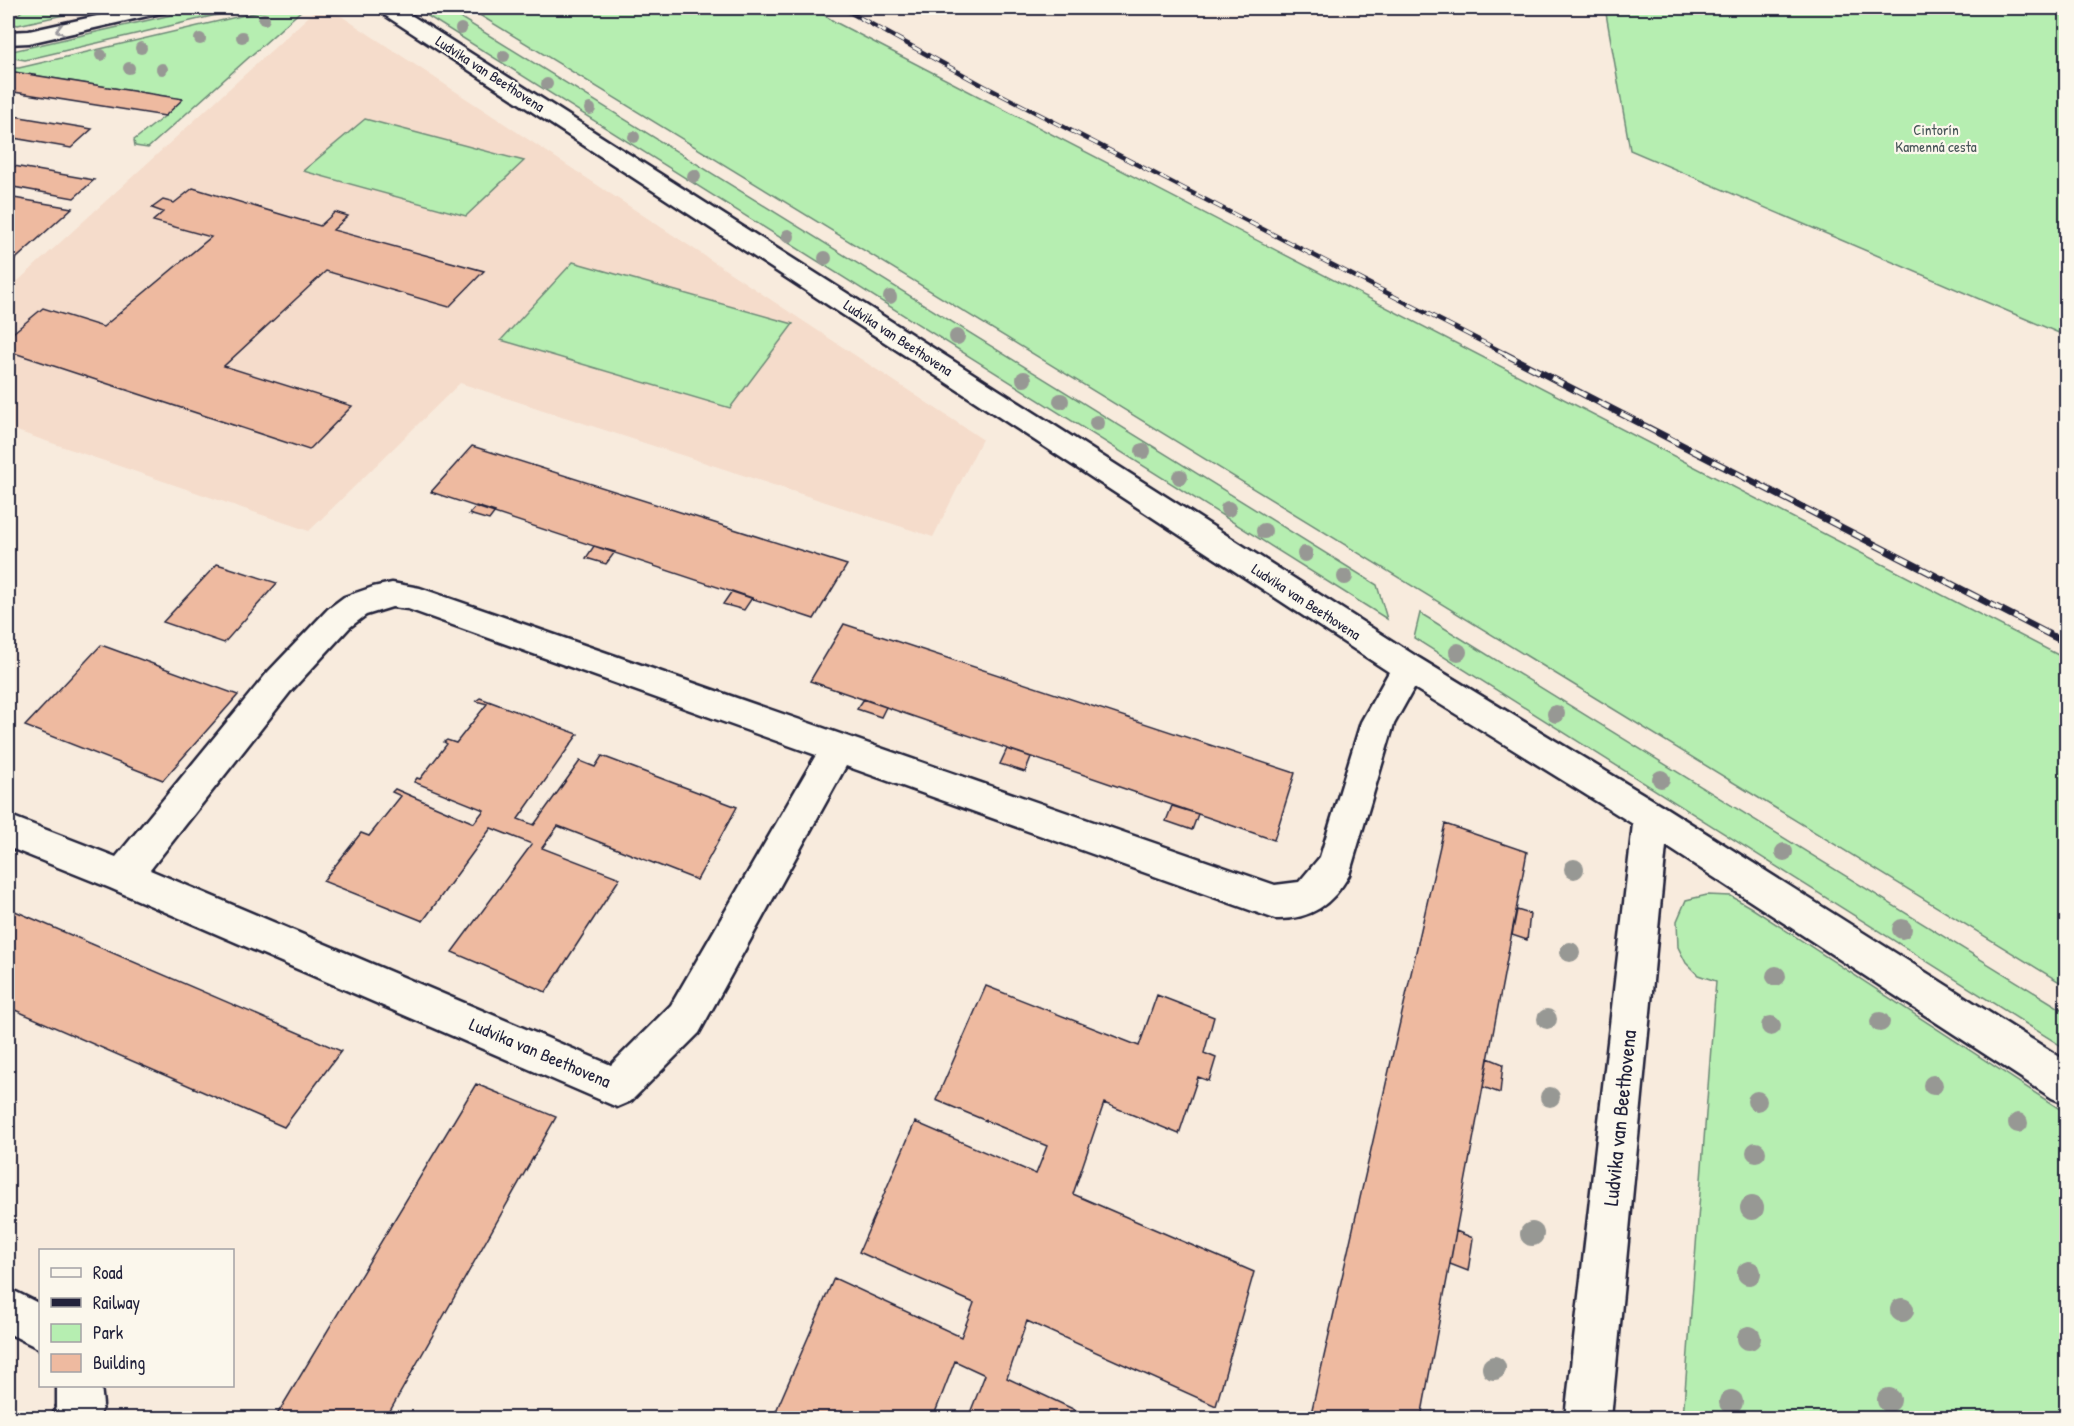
<svg xmlns="http://www.w3.org/2000/svg" width="2074" height="1426" font-family="'Patrick Hand',sans-serif">
<style>
.built{fill:#f5dccb}
.green{fill:#b6eeb1;stroke:#6c8876;stroke-width:1.5}
.building{fill:#eebaa0;stroke:#22223b;stroke-width:1.5}
.lines{fill:none;stroke-linecap:round;stroke-linejoin:round}
.street-casing{stroke:#22223b;stroke-width:5}
.street{fill:#fbf7ec;fill-rule:evenodd}
.rail-far1-casing{stroke:#22223b;stroke-width:4.5}
.rail-casing{stroke:#22223b;stroke-width:7}
.rail-far1{stroke:#fbf7ec;stroke-width:3;stroke-dasharray:10;stroke-linecap:butt}
.rail{stroke:#fbf7ec;stroke-width:4.5;stroke-dasharray:13;stroke-linecap:butt}
.tree{fill:#979894}
.oneway{stroke:#99979c}
.labels{text-anchor:middle;stroke-width:4.5;stroke-linejoin:round;paint-order:stroke}
.far-street-label{font-size:15px;fill:#22223b;stroke:#fbf7ec}
.far-park-label{font-size:15px;fill:#475558;stroke:#fbf7ec}
.street-label{font-size:18px;fill:#22223b;stroke:#fbf7ec}
.near-street-label{font-size:21px;fill:#22223b;stroke:#fbf7ec}
</style>
<rect width="100%" height="100%" fill="#f8ebdd"/>
<filter id="ink" filterUnits="userSpaceOnUse"><feTurbulence type="fractalNoise" baseFrequency=".0167" numOctaves="2"/><feDisplacementMap in="SourceGraphic" scale="12" xChannelSelector="R" yChannelSelector="G"/><feConvolveMatrix kernelMatrix="1 2 1 2 8 2 1 2 1" color-interpolation-filters="sRGB"/></filter>
<g filter="url(#ink)">
<path class="built" d="M318,8h11l653,431 -49,98 -473,-154 -151,148 -301,-103v-138z"/>
<path class="green" d="M8,8h113l-33,7 -2,-5 -68,15 -10,-2 15,-13z
M202,8h44l-221,52 -17,-3v-5z
M275,8h29l-156,140 -13,-2 -1,-6 31,-24 17,-17 -174,-28v-3h11z
M415,8h30l932,577 10,34z
M468,8h345l22,14 1231,637v327z
M1605,8h461v328l-436,-186z
M365,119l159,42 -58,55 -163,-45z
M573,262l220,62 -63,84 -229,-68z
M1420,613l646,399v37l-652,-411z
M1707,895l24,1 19,11 316,206v305h-383l33,-437 -18,-6 -12,-12 -8,-16 -1,-26 9,-21z"/>
<path class="building" d="M8,71l175,28 -18,17 -157,-25z
M8,115l84,14 -21,19 -63,-11z
M8,165l86,15 -20,18 -66,-12z
M193,188l127,38 15,-14 13,4 -15,14 151,41 -35,36 -123,-36 -102,95 128,40 -43,44 -301,-99v-14l35,-29 60,19 108,-90 -58,-16 10,-9 -11,-4 11,-8 11,3z
M8,197l64,11 -64,58z
M472,446l375,119 -33,54 -383,-127z
M476,506l19,6 -6,8 -20,-6z
M594,546l21,6 -9,12 -20,-6z
M217,564l60,19 -53,60 -61,-21z
M732,591l20,7 -8,12 -21,-6z
M844,624l451,149 -21,67 -464,-159z
M101,645l137,50 -75,85 -138,-54z
M480,698l98,36 -60,85 16,6 46,-64 15,6 7,-11 135,51 -40,73 -139,-54 -16,22 78,30 -74,114 -94,-40 80,-108 -41,-16 -68,93 -100,-40 38,-48 8,3 32,-40 -9,-4 3,-3 79,34 10,-13 -70,-28 3,-4 3,1 27,-35 -3,-2 3,-2 9,3 31,-39 -11,-3z
M864,699l22,8 -5,10 -24,-8z
M1007,749l24,8 -6,15 -25,-8z
M1172,806l26,8 -6,16 -26,-9z
M1445,824l82,28 -106,566h-111z
M8,908l333,143 -57,76 -276,-120z
M1517,910l13,4 -3,26 -15,-5z
M986,986l153,60 18,-51 57,22 -10,36 12,5 -7,23 -11,-4 -19,57 -75,-31 -31,91 181,78 -38,134 -189,-85 -20,57 85,40h-124l17,-43 -30,-14 -22,57h-160l61,-140 127,59 13,-34 -115,-51 56,-130 121,52 11,-28 -111,-46z
M1488,1058l15,6 -3,29 -17,-6z
M476,1084l80,33 -170,301h-111z
M1456,1231l17,7 -5,33 -18,-7z"/>
<g class="lines">
<g class="street-casing">
<path id="street" d="M133,8h35l-3,4 -136,31 -21,1v-12l21,-1z
M377,8h23l1019,650 244,148 403,255v43l-14,-6 -386,-252 -55,572h-46l68,-594 -219,-136 -20,36 -45,151c-17,30 -39,45 -74,44l-429,-153 -147,267 -68,68 -14,6 -507,-219 -102,-41v-32l108,42 152,-185 60,-63 16,-12 29,-10 19,-4 28,5 855,297 24,-3 21,-25 41,-135 28,-50 -1009,-660zM392,607l16,2 408,146 -145,250 -60,60 -461,-195 140,-178 60,-65 16,-12z
M8,1288l32,16v45l-32,-16z
M57,1386h44l2,19 -5,13h-46l5,-13z"/>
</g>
<use href="#street" class="street"/>
<g class="rail-far1-casing">
<path id="rail-far1" d="M842,8l142,78 524,269"/>
</g>
<g class="rail-casing">
<path id="rail" d="M1505,354l561,289"/>
</g>
<use href="#rail-far1" class="rail-far1"/>
<use href="#rail" class="rail"/>
</g>
<g class="tree">
<circle cx="264" cy="19" r="6"/>
<circle cx="461" cy="29" r="6"/>
<circle cx="242" cy="37" r="6"/>
<circle cx="200" cy="39" r="6"/>
<circle cx="141" cy="48" r="6"/>
<circle cx="101" cy="55" r="6"/>
<circle cx="504" cy="56" r="6"/>
<circle cx="129" cy="68" r="6"/>
<circle cx="162" cy="69" r="6"/>
<circle cx="547" cy="84" r="6"/>
<circle cx="590" cy="109" r="6"/>
<circle cx="634" cy="137" r="6"/>
<circle cx="694" cy="176" r="7"/>
<circle cx="788" cy="236" r="7"/>
<circle cx="825" cy="258" r="7"/>
<circle cx="890" cy="297" r="7"/>
<circle cx="957" cy="337" r="8"/>
<circle cx="1024" cy="379" r="8"/>
<circle cx="1061" cy="401" r="8"/>
<circle cx="1097" cy="423" r="8"/>
<circle cx="1143" cy="451" r="8"/>
<circle cx="1180" cy="477" r="8"/>
<circle cx="1228" cy="509" r="8"/>
<circle cx="1264" cy="531" r="8"/>
<circle cx="1305" cy="554" r="8"/>
<circle cx="1345" cy="577" r="8"/>
<circle cx="1458" cy="652" r="9"/>
<circle cx="1556" cy="714" r="9"/>
<circle cx="1661" cy="779" r="9"/>
<circle cx="1784" cy="852" r="9"/>
<circle cx="1574" cy="869" r="10"/>
<circle cx="1902" cy="929" r="10"/>
<circle cx="1570" cy="952" r="10"/>
<circle cx="1776" cy="976" r="10"/>
<circle cx="1547" cy="1019" r="10"/>
<circle cx="1880" cy="1022" r="10"/>
<circle cx="1771" cy="1026" r="10"/>
<circle cx="1933" cy="1085" r="10"/>
<circle cx="1550" cy="1097" r="10"/>
<circle cx="1757" cy="1101" r="10"/>
<circle cx="2018" cy="1123" r="10"/>
<circle cx="1756" cy="1152" r="10"/>
<circle cx="1752" cy="1208" r="12"/>
<circle cx="1532" cy="1234" r="12"/>
<circle cx="1749" cy="1273" r="12"/>
<circle cx="1902" cy="1310" r="12"/>
<circle cx="1749" cy="1338" r="12"/>
<circle cx="1494" cy="1368" r="12"/>
<circle cx="1889" cy="1400" r="12"/>
<circle cx="1731" cy="1402" r="12"/>
</g>
<defs><path id="oneway-chevron" d="M-2-3.5L2.5 0L-2 3.5" fill="none" stroke-width="1.6" stroke-linecap="round" stroke-linejoin="round" transform="scale(1.5)"/></defs>
<use class="oneway" href="#oneway-chevron" transform="translate(60 30) rotate(167)"/>
</g>
<g class="labels">
<g class="far-street-label">
<text transform="translate(490 74) rotate(33)" y="5">Ludvika van Beethovena</text>
<text transform="translate(898 338) rotate(33)" y="5">Ludvika van Beethovena</text>
<text transform="translate(1306 602) rotate(33)" y="5">Ludvika van Beethovena</text>
</g>
<g class="far-park-label">
<text x="1936" y="135">Cintorín<tspan x="1936" dy="17">Kamenná cesta</tspan></text>
</g>
<g class="street-label">
<text transform="translate(540 1053) rotate(23)" y="6">Ludvika van Beethovena</text>
</g>
<g class="near-street-label">
<text transform="translate(1620 1118) rotate(-84)" y="7">Ludvika van Beethovena</text>
</g>
</g>
<rect width="2074" height="1426" fill="none" stroke="#fbf7ec" stroke-width="30"/>
<rect x="15" y="15" width="2044" height="1396" fill="none" stroke="#22223b" stroke-width="2" filter="url(#ink)"/>
<rect x="39" y="1249" width="195" height="138" fill="#fbf7ec" stroke="#a4a2a5" stroke-width="1.5"/>
<rect x="51" y="1268" width="30" height="9" fill="#fbf7ec" stroke="#a4a2a5" stroke-width="1.5"/>
<text x="93" y="1279" font-size="18" fill="#22223b">Road</text>
<rect x="51" y="1298" width="30" height="9" fill="#22223b" stroke="#a4a2a5" stroke-width="1.5"/>
<text x="93" y="1309" font-size="18" fill="#22223b">Railway</text>
<rect x="51" y="1324" width="30" height="18" fill="#b6eeb1" stroke="#a4a2a5" stroke-width="1.5"/>
<text x="93" y="1339" font-size="18" fill="#22223b">Park</text>
<rect x="51" y="1354" width="30" height="18" fill="#eebaa0" stroke="#a4a2a5" stroke-width="1.5"/>
<text x="93" y="1369" font-size="18" fill="#22223b">Building</text>
</svg>
